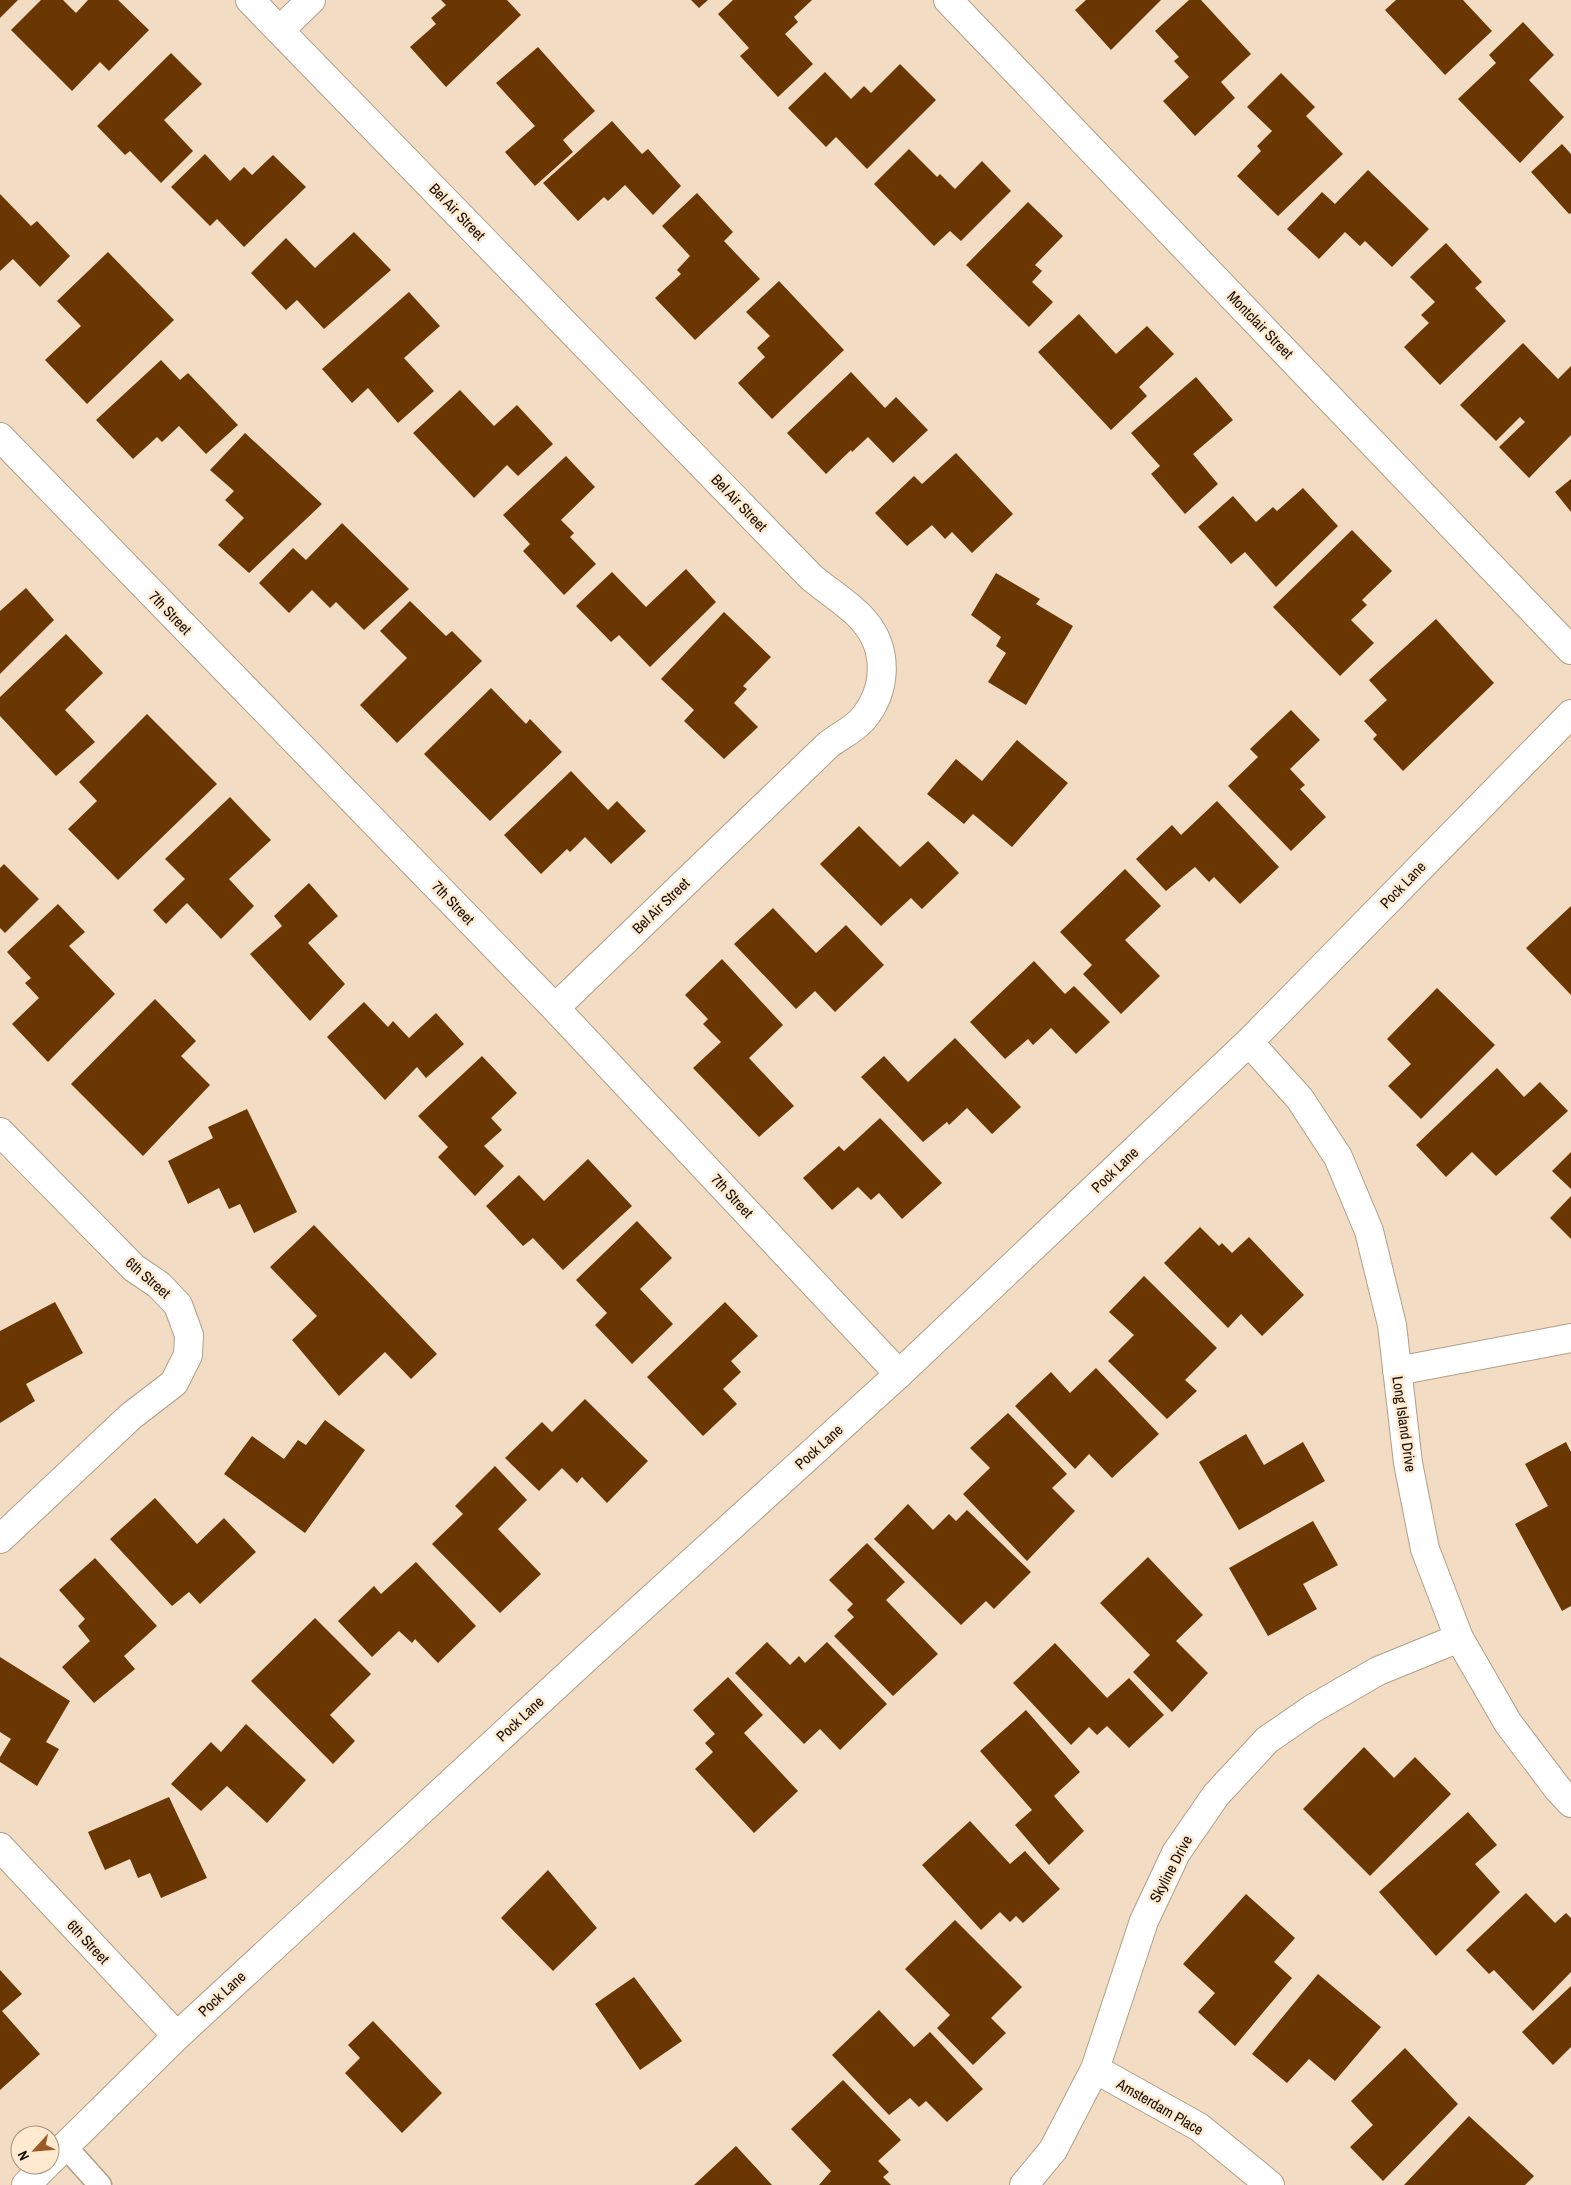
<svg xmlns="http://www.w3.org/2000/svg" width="1571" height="2185" font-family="'Archivo Narrow',sans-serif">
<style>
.building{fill:#6a3702}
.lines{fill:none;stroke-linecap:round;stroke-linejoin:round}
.service-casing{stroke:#b29e86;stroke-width:25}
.minor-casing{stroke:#b29e86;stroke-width:30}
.tertiary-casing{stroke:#b29e86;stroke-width:30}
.service{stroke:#fff;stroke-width:22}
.minor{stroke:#fff;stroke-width:28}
.tertiary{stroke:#fff;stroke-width:28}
.labels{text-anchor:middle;stroke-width:5;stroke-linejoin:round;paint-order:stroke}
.street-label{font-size:15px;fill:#140d05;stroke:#ffead0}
</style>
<rect width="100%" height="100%" fill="#f2ddc4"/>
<path class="building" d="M0,0h18l-18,18z
M41,0h22l13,13 12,-13h30l31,30 -40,41 -9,-9 -28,29 -61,-61z
M441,0h66l14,15 -75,72 -36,-40 26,-23 -5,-6 15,-13z
M691,0h17l-9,8z
M733,0h79l-18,17 4,5 -13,12 28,30 -35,33 -38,-41 9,-8 -31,-34z
M1086,0h75l-50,50 -36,-40z
M1189,0h12l50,54 -30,28 14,16 -40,38 -32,-35 26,-24 -15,-16 5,-4 -24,-26z
M1396,0h67l29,31 -47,44 -60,-65z
M1523,22l31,33 -25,25 35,37 -44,46 -62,-64 38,-36 -7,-8z
M538,47l57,64 -32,29 10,12 -38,34 -30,-34 30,-26 -39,-43z
M171,53l31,31 -38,36 29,31 -32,32 -31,-32 -5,4 -28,-29z
M900,64l36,36 -69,69 -31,-32 -10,10 -38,-39 37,-36 26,27 13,-13 7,7z
M1281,73l34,34 -9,9 37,38 -65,62 -41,-40 24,-25 -4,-5 15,-15 -25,-24z
M612,121l30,33 6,-5 33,37 -28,29 -28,-30 -17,16 -4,-4 -26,24 -35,-38z
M1562,144l9,10v59l-2,1 -38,-42z
M909,149l28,28 3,-3 15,15 27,-28 29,30 -50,50 -11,-10 -16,15 -60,-62z
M205,154l25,27 14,-14 8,8 21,-20 33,32 -62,60 -27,-28 -7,7 -39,-39z
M1368,170l61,59 -37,38 -27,-26 -5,5 -15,-14 -26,27 -32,-30 35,-37 13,12z
M697,193l36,39 -9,9 36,38 -65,61 -40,-42 26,-24 -4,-4 13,-14 -28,-30z
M0,194l31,32 6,-5 33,35 -30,31 -27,-28 -13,12z
M1028,202l35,34 -28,29 7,6 -10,11 21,20 -24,25 -63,-62z
M354,232l37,38 -67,59 -27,-29 -11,10 -35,-37 35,-35 29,30z
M1446,243l36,39 -7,6 31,33 -66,64 -36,-38 25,-24 -8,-8 14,-13 -25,-25z
M108,252l66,68 -87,84 -42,-44 36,-34 -24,-25z
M779,281l65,69 -72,69 -34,-36 27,-26 -8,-9 13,-12 -24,-24z
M409,292l31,34 -36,32 30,33 -36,32 -30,-35 -16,15 -30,-34z
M1079,314l37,40 31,-28 27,28 -35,33 8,9 -36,34 -73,-78z
M1523,343l35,36 13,-13v69l-42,43 -30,-31 26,-25 -5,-5 -24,24 -36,-36z
M161,360l19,20 8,-7 50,52 -32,29 -27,-28 -17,16 -5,-5 -24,22 -37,-39z
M851,372l34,36 11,-11 32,33 -35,33 -25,-26 -16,15 -1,-2 -25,24 -39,-41z
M1196,377l37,43 -40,34 25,30 -33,30 -34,-40 9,-8 -29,-33z
M460,390l34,36 23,-21 36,39 -35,32 -11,-11 -33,33 -61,-65z
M245,433l77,71 -73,69 -31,-28 26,-27 -19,-18 9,-9 -24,-21z
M956,453l57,61 -41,39 -20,-21 -7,7 -13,-14 -25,21 -32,-33 39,-37 8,8z
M566,456l29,31 -34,33 13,13 -4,4 26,27 -32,31 -41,-44 7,-7 -27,-29z
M1571,479v33l-16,-20z
M1303,488l35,38 -62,61 -31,-35 -14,12 -33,-37 35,-31 23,26 17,-15 4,4z
M342,523l67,66 -45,41 -28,-28 -6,6 -18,-18 -23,23 -30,-30 34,-35 13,12z
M1352,530l40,41 -30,29 5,5 -16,15 23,23 -34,33 -67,-69z
M686,569l30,33 -66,65 -31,-32 -8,7 -35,-36 36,-34 34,35z
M996,573l44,26 -4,5 37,22 -47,79 -38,-23 18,-29 -10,-7 5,-9 -30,-22z
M26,588l28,32 -54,54v-63z
M410,601l36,35 6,-5 30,30 -85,82 -37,-38 47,-47 -27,-27z
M724,612l47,45 -28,29 4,3 -13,14 24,24 -34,32 -40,-38 10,-11 -33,-31z
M1436,619l58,64 -91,88 -30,-32 4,-4 -13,-14 23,-21 -18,-20z
M66,634l37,39 -38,37 30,32 -39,34 -56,-60v-19z
M491,688l35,36 4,-5 32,33 -72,69 -66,-67z
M1291,710l29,30 -30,29 15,16 -5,4 26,28 -35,34 -63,-65 30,-29 -8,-8z
M147,714l70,70 -99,96 -50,-51 29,-28 -18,-19z
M1017,740l51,43 -56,64 -39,-33 -9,10 -37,-30 29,-35 26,22z
M571,771l37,39 9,-9 29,30 -35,33 -26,-27 -15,15 -3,-3 -26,25 -37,-39z
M230,797l41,43 -42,39 25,27 -33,33 -34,-36 -21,21 -13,-14 32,-31 -20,-20z
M1217,801l62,66 -39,37 -26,-27 -5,5 -14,-15 -29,24 -30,-32 36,-34 9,10z
M859,826l41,41 28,-26 31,32 -37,36 -11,-11 -30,28 -61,-62z
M4,864l35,35 -34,34 -5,-5v-60z
M1125,869l36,37 -36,34 35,36 -39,38 -38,-40 9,-9 -32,-33z
M309,883l29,33 -30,27 37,41 -35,37 -60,-67 32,-28 -8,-10z
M58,904l27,28 -16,14 46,48 -67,68 -36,-38 27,-26 -14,-15 6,-5 -24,-26z
M1571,906v89l-45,-47z
M773,908l43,45 30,-28 38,40 -49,47 -20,-21 -19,18 -62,-65z
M722,959l61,66 -34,33 45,48 -35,31 -66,-69 28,-26 -18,-18 5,-5 -23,-24z
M1034,961l31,33 9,-8 36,36 -34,32 -25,-26 -18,17 -5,-6 -23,20 -35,-37z
M1437,988l58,57 -74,74 -33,-33 23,-22 -24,-25z
M155,999l41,42 -15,15 29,29 -67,71 -72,-72z
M364,1002l24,25 5,-6 16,17 27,-25 28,31 -38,34 -9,-11 -32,33 -58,-63z
M955,1038l66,69 -29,27 -25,-26 -18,17 -2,-3 -24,20 -62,-65 23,-21 24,26z
M482,1056l35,37 -26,25 11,12 -18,16 20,20 -29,30 -37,-39 10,-10 -30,-31z
M1497,1068l27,29 16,-15 28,29 -72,65 -24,-24 -26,25 -30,-32z
M247,1109l50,103 -43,21 -14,-29 -11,5 -10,-21 -31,16 -20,-43 45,-23 -5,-11z
M880,1118l62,65 -40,36 -23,-26 -8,7 -13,-13 -26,23 -29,-32 36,-32 5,5z
M1571,1152v37l-19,-18z
M588,1159l44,47 -69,64 -30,-32 -10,8 -37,-40 33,-31 25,26z
M1571,1196v43l-21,-21z
M637,1221l35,37 -32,31 33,35 -41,40 -37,-39 12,-12 -31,-33z
M314,1225l123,129 -26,25 -26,-27 -46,44 -47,-56 25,-24 -47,-49z
M1200,1227l19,19 3,-3 10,10 17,-16 55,58 -42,41 -21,-22 -13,14 -64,-65z
M1144,1276l73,72 -32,32 12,11 -30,28 -59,-58 26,-26 -25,-23z
M55,1302l28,51 -57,31 9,17 -35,22v-92z
M725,1302l33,34 -27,25 10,11 -18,17 14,15 -34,32 -56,-59z
M1096,1368l63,66 -47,44 -23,-24 -14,15 -60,-63 36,-34 19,21z
M585,1399l63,62 -41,42 -25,-26 -5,6 -15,-15 -23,23 -34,-33 37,-36 10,10z
M1008,1413l59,61 -15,14 23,23 -48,50 -64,-67 27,-26 -20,-20z
M325,1420l40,30 -60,83 -81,-59 28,-38 32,23 14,-19 8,5z
M1246,1434l18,31 39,-23 22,39 -86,49 -40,-68z
M1566,1442l5,10v154l-9,5 -47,-87 33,-18 -23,-42z
M495,1466l32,34 -29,29 43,45 -41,39 -68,-69 31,-30 -8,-8z
M155,1498l42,46 27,-26 32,34 -56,52 -11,-12 -17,14 -62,-67z
M908,1504l25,26 16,-16 7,7 11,-11 64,62 -37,37 -8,-8 -25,24 -87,-86z
M1313,1521l25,44 -35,19 14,25 -49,27 -39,-68z
M867,1543l38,39 -19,18 52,54 -45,42 -59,-60 20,-19 -7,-7 6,-6 -24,-24z
M1148,1557l55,58 -27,26 32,32 -36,39 -39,-40 17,-17 -50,-52z
M95,1558l62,68 -33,30 11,13 -41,34 -32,-36 28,-26 -12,-15 7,-7 -26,-29z
M416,1562l60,64 -38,37 -23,-24 -3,4 -13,-12 -27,26 -34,-36 36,-35 7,8z
M315,1618l56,56 -41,41 25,26 -22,23 -82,-83z
M767,1642l23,23 9,-9 6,7 22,-21 60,62 -47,46 -20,-21 -16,15 -69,-71z
M1055,1643l52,55 22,-20 35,37 -35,33 -22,-22 -10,9 -8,-8 -18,18 -58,-62z
M0,1657l70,44 -24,41 13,7 -22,37 -37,-24v-5l11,-18 -11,-7z
M728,1677l35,38 -19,18 54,58 -44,42 -59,-64 18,-17 -8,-9 10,-9 -22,-24z
M1026,1710l54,62 -26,24 30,35 -35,34 -34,-40 17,-15 -52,-59z
M246,1724l60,56 -39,43 -40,-37 -26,25 -30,-27 40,-42 10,10z
M1364,1747l30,31 21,-21 36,37 -81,82 -67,-67z
M169,1797l38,81 -46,20 -11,-25 -12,5 -8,-19 -25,11 -17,-38z
M1468,1812l29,33 -22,19 25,28 -64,64 -57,-64z
M970,1821l40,43 15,-13 35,38 -37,34 -7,-7 -6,6 -10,-10 -19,18 -59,-65z
M548,1870l49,58 -44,43 -52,-53z
M1526,1893l29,30 11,-10 5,5v54l-38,39 -39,-41 -5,4 -23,-24z
M1246,1894l49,44 -21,24 18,16 -57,68 -37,-34 17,-19 -32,-29z
M955,1920l67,67 -31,31 15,15 -33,32 -36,-37 13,-13 -45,-46z
M0,1970l22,24 -20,17 38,43 -40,36z
M1318,1974l63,53 -46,54 -26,-22 -22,24 -35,-29z
M634,1977l48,64 -42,29 -45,-66z
M1571,1986v61l-18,18 -31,-33z
M879,2010l35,37 16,-15 53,57 -36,33 -21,-21 -7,6 -9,-9 -21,17 -57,-60z
M373,2021l69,72 -40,40 -57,-60 15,-15 -12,-13z
M1405,2048l53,56 -75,77 -33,-34 23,-22 -22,-24z
M843,2080l58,60 -23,21 11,11 -6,5 8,8h-72l12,-14 -40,-42z
M1469,2116l65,60 -9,9h-121z
M736,2146l36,39h-78z"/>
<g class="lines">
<g class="service-casing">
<path id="service" d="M65,2146l35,39"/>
</g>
<g class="minor-casing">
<path id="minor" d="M250,0l561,577c15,13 41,29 53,44 25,29 23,70 -2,99 -9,10 -24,17 -34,25l-273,263
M948,0l623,650
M280,30l31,-30
M0,437l555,571 344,366
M1249,1042l51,57 38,58 31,74 23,94 16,138 17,86 34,89 49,85 50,66 13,14
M0,1132l134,136 25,17 19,20 11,30 -1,20 -14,28 -43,33 -131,123
M1397,1371l174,-33
M0,1847l177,189
M1095,2069l104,58 71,58
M1024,2185l29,-35 42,-81 49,-148 32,-68 40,-58 51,-55 45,-31 66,-38 81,-33"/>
</g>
<g class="tertiary-casing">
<path id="tertiary" d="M50,2161l127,-125 406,-375 316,-287 350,-332 322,-328
M26,2185l20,-20"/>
</g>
<use href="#service" class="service"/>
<use href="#minor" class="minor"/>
<use href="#tertiary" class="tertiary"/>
</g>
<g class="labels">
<g class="street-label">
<text transform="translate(457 212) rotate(46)" y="5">Bel Air Street</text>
<text transform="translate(1260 325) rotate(46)" y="5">Montclair Street</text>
<text transform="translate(739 503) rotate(46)" y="5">Bel Air Street</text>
<text transform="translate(170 613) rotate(46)" y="5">7th Street</text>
<text transform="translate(1403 885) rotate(-46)" y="5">Pock Lane</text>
<text transform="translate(453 903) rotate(46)" y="5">7th Street</text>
<text transform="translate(661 906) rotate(-44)" y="5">Bel Air Street</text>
<text transform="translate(1115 1170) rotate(-44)" y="5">Pock Lane</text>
<text transform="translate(732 1196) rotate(47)" y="5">7th Street</text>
<text transform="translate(148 1278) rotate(41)" y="5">6th Street</text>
<text transform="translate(1404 1424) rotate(82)" y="5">Long Island Drive</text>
<text transform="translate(819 1447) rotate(-42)" y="5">Pock Lane</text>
<text transform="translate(520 1719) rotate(-43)" y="5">Pock Lane</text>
<text transform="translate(1171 1869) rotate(-62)" y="5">Skyline Drive</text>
<text transform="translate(88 1942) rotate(47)" y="5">6th Street</text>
<text transform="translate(222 1994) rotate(-43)" y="5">Pock Lane</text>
<text transform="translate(1160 2107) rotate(30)" y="5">Amsterdam Place</text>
</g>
</g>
<g transform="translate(35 2150) rotate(244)"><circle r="24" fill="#ffead0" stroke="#a1927f"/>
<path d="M0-4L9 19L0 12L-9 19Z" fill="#9b5a25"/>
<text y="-8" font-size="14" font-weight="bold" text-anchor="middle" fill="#140d05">N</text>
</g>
</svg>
